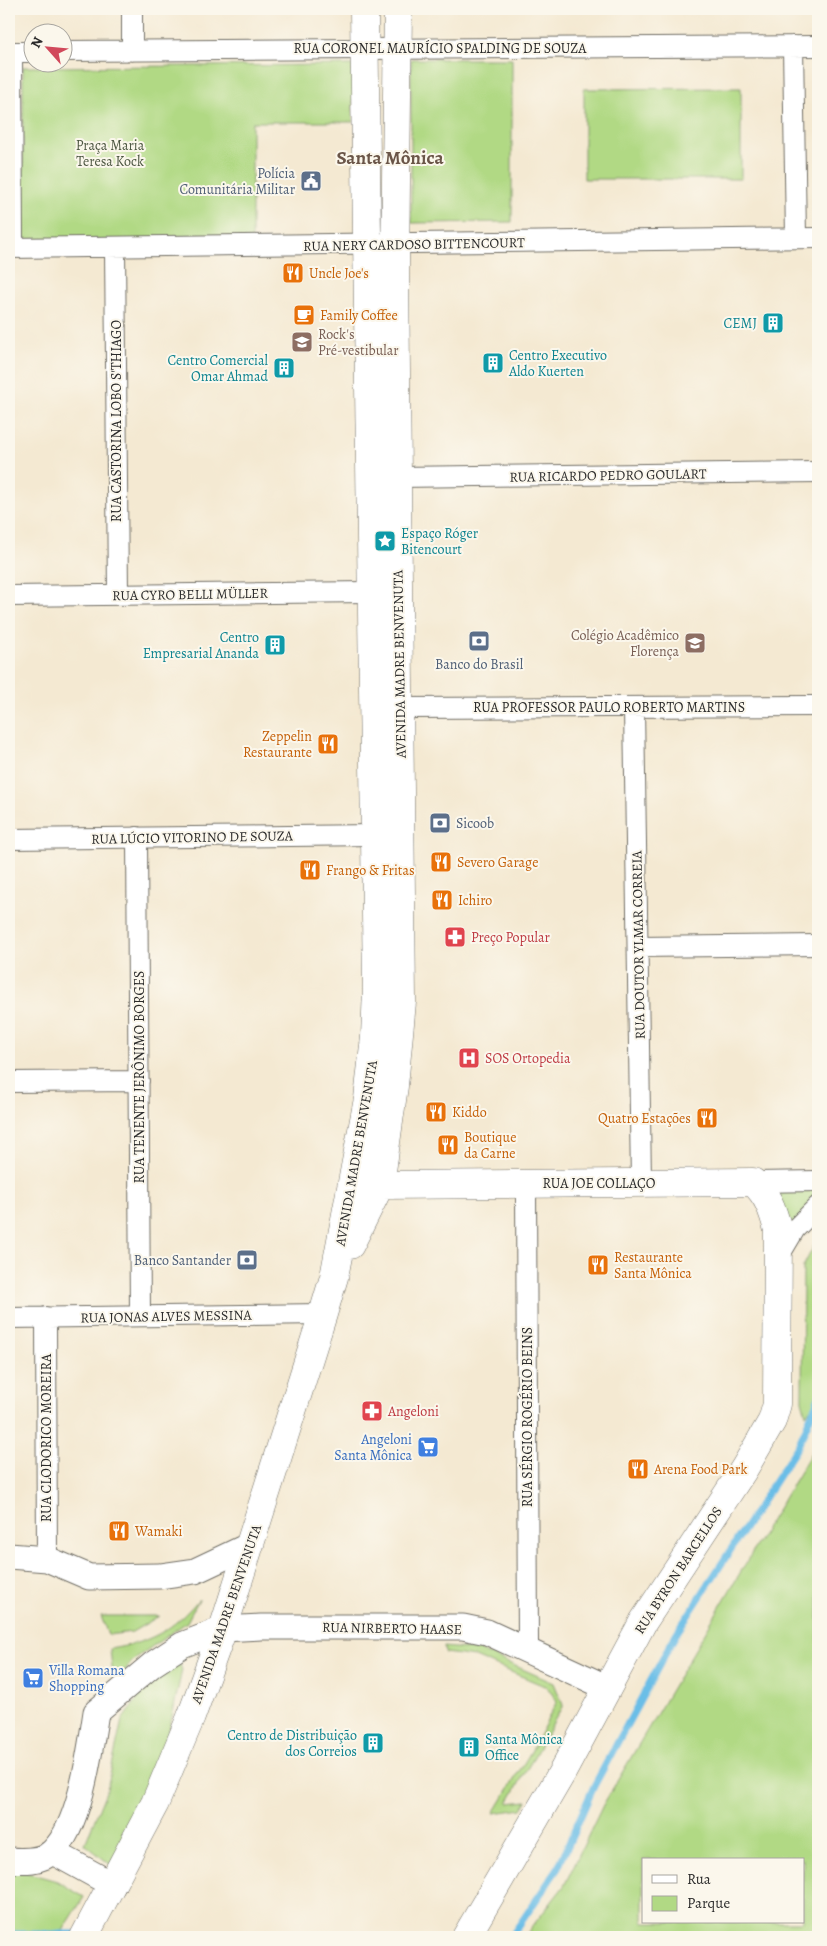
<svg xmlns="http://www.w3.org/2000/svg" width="827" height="1946" font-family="Alegreya,serif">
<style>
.green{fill:#b1d984;stroke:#6e8258;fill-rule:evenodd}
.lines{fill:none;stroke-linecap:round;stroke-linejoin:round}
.stream{stroke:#6bbee7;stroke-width:7}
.minor-casing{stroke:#716e65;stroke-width:22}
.tertiary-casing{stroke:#716e65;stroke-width:27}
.primary-casing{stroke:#716e65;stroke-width:29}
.minor{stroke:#fff;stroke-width:20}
.tertiary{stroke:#fff;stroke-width:25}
.primary{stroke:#fff;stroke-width:28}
.labels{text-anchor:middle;stroke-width:4;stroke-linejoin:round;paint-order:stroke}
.street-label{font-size:14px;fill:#2b2b2b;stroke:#fbf7ec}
.park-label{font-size:14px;fill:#4c5641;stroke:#fbf7ec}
.service-label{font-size:14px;fill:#4e5e75;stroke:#fbf7ec;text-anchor:end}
.food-label{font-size:14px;fill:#c56008;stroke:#fbf7ec;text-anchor:start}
.culture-label{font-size:14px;fill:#0d838f;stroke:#fbf7ec;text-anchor:end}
.education-label{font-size:14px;fill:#785e54;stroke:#fbf7ec;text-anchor:start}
.health-label{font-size:14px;fill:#be3a42;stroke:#fbf7ec;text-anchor:start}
.shop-label{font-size:14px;fill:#366cbe;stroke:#fbf7ec;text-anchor:end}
.district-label{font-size:19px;font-weight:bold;fill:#6a5548;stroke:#fbf7ec}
</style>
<rect width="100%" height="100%" fill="#fbf7ec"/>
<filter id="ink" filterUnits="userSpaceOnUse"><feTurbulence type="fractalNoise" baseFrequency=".02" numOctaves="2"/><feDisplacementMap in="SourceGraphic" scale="10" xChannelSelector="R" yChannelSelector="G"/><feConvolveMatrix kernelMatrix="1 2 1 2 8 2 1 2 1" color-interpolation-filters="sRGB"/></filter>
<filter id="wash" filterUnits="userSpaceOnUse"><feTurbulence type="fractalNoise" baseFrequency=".0096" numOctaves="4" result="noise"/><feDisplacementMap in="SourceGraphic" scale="20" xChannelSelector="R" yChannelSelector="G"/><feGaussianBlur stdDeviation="1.12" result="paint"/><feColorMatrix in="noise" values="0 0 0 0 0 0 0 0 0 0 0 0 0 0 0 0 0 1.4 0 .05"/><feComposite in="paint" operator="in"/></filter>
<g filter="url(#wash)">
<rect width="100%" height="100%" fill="#f4e9d2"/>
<path class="green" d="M411,59h101v163l-101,1z
M353,65v57h-101v118l-229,1v-174z
M741,88v91h-157v-90z
M818,1189v10l-32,34 -13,-43z
M818,1238v161l-12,16 -4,-15 1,-133z
M818,1441v496h-294l40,-51 39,-81zM643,1860h160v62h-160z
M199,1599l-12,23 -54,38 -19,26 -4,-37c41,-7 62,-18 89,-50z
M101,1616h58l-27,16 -24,3z
M444,1647l35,3 75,33 9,22 -55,98 19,-2 -5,8 -28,4 38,-63 25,-49 -10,-14 -72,-30 -30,-4z
M179,1662l3,8 -16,74 -54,122 -27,-22 22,-55 15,-69 19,-26z
M25,1872l32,9 27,16 -25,40h-50v-64z"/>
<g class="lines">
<path class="stream" d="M9,1934h70
M93,1935l19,2
M511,1937l47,-69 36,-82 82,-152 122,-188 20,-47"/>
</g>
</g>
<g filter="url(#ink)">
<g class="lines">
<g class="minor-casing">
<path id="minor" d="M132,9v42
M793,46l3,192
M62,51l756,-5
M9,52h23
M12,52l1,196
M115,247l3,348
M9,248l809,-10
M397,477l421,-5
M9,596l362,-4
M634,707l7,475
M400,708l418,-2
M137,837l3,479
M9,839l366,-4
M638,947l180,-2
M9,1082l130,-1
M753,1182l65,-1
M526,1183l2,467
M779,1256l16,-27 23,-23
M46,1317l1,242
M9,1318l314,-4"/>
</g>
<g class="tertiary-casing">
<path id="tertiary" d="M9,1556l38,3 42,18 71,-1 35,-5 55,-26
M53,1852l60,33
M9,1860c14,1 33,2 44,-9 28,-27 37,-101 43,-139l57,-48 29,-19 41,-16 38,-2h202l24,5 121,56"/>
</g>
<g class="primary-casing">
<path id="primary" d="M380,1185l373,-3c15,13 20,29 25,48l-1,174 -5,17 -28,48 -101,153 -80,149 -97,166
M350,1245l30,-60 14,-99 8,-84 -7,-734 3,-259
M84,1937l71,-134 36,-86 32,-88 100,-315 11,-37 34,-178 7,-62 2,-48 -13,-980"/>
</g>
<use href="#minor" class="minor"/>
<use href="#tertiary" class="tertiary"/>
<use href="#primary" class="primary"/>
</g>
</g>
<defs>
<g id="civic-square" transform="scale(1.125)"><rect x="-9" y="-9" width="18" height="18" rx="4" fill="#5c6f8a" stroke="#fbf7ec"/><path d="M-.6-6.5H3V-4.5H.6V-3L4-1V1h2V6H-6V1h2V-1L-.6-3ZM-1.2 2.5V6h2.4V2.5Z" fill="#fff"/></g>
<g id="restaurant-square" transform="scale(1.125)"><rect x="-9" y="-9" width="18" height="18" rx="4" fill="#e8710a" stroke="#fbf7ec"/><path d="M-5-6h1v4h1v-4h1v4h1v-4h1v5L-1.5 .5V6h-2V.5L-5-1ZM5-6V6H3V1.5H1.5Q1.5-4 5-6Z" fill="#fff"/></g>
<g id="cafe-square" transform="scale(1.125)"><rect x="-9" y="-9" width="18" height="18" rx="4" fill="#e8710a" stroke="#fbf7ec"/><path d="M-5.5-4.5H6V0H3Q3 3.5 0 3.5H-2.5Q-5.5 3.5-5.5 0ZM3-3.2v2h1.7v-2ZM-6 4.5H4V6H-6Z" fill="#fff"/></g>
<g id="building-square" transform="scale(1.125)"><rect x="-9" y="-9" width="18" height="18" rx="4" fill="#0f9aa8" stroke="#fbf7ec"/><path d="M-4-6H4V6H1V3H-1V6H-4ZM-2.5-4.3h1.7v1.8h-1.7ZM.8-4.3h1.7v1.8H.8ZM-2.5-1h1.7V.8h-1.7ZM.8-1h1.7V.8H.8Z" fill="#fff"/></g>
<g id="university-square" transform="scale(1.125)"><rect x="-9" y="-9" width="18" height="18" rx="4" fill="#8d6e63" stroke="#fbf7ec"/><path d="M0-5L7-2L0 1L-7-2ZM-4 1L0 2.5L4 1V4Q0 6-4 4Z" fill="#fff"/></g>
<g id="sight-square" transform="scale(1.125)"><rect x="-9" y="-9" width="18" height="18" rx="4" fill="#0f9aa8" stroke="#fbf7ec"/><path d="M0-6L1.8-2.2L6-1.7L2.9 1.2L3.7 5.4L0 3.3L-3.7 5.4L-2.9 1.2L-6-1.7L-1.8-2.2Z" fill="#fff"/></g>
<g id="bank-square" transform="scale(1.125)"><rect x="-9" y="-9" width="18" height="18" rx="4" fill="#5c6f8a" stroke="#fbf7ec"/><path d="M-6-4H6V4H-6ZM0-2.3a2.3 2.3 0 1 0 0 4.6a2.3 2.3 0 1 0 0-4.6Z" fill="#fff"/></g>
<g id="school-square" transform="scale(1.125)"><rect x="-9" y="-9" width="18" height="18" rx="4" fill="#8d6e63" stroke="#fbf7ec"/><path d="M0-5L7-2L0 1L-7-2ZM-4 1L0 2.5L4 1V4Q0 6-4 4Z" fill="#fff"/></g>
<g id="pharmacy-square" transform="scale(1.125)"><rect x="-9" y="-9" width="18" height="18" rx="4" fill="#e0444e" stroke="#fbf7ec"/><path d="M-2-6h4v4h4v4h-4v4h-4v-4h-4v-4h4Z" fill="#fff"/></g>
<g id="hospital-square" transform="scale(1.125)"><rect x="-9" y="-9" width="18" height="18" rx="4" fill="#e0444e" stroke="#fbf7ec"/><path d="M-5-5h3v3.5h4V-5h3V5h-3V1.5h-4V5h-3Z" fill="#fff"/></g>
<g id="supermarket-square" transform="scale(1.125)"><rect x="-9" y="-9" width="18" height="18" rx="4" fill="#3f7fe0" stroke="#fbf7ec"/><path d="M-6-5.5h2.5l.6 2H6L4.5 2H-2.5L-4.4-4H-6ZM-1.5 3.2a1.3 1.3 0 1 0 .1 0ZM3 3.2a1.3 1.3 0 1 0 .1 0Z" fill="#fff"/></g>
</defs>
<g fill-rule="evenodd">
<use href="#civic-square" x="311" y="181"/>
<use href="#restaurant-square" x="293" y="273"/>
<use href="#cafe-square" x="304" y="315"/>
<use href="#building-square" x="773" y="323"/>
<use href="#university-square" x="302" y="342"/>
<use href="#building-square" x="493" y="363"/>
<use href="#building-square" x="284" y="368"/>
<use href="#sight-square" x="385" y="541"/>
<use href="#bank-square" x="479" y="641"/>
<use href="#school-square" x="695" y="643"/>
<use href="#building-square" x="275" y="645"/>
<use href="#restaurant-square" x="328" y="744"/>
<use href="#bank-square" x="440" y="823"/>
<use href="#restaurant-square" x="441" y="862"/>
<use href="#restaurant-square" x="310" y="870"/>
<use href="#restaurant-square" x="442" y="900"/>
<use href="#pharmacy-square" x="455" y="937"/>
<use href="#hospital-square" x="469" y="1058"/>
<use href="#restaurant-square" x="436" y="1112"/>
<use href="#restaurant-square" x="707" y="1118"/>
<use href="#restaurant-square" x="448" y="1145"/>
<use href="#bank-square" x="247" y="1260"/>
<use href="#restaurant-square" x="598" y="1265"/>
<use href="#pharmacy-square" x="372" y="1411"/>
<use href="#supermarket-square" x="428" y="1447"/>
<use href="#restaurant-square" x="638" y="1469"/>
<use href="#restaurant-square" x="119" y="1531"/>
<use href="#supermarket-square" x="33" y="1678"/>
<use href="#building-square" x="373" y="1743"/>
<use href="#building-square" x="469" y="1747"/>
</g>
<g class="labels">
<g class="street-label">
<text x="440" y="53">RUA CORONEL MAURÍCIO SPALDING DE SOUZA</text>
<text transform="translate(414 244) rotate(-1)" y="5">RUA NERY CARDOSO BITTENCOURT</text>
<text transform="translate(116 421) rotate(-90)" y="5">RUA CASTORINA LOBO S'THIAGO</text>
<text transform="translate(608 475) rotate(-1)" y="5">RUA RICARDO PEDRO GOULART</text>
<text transform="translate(190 594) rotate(-1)" y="5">RUA CYRO BELLI MÜLLER</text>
<text transform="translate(399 664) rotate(-91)" y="5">AVENIDA MADRE BENVENUTA</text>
<text x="609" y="712">RUA PROFESSOR PAULO ROBERTO MARTINS</text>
<text transform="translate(192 837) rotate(-1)" y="5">RUA LÚCIO VITORINO DE SOUZA</text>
<text transform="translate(638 945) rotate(-91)" y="5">RUA DOUTOR YLMAR CORREIA</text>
<text transform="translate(139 1077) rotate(-90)" y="5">RUA TENENTE JERÔNIMO BORGES</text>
<text transform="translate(356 1153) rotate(-80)" y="5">AVENIDA MADRE BENVENUTA</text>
<text x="599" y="1188">RUA JOE COLLAÇO</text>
<text transform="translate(166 1316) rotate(-1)" y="5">RUA JONAS ALVES MESSINA</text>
<text transform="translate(527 1417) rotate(-90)" y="5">RUA SÉRGIO ROGÉRIO BEINS</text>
<text transform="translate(46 1438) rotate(-90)" y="5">RUA CLODORICO MOREIRA</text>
<text transform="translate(678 1570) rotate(-57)" y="5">RUA BYRON BARCELLOS</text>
<text transform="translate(226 1614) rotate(-71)" y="5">AVENIDA MADRE BENVENUTA</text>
<text transform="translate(392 1628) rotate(1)" y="5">RUA NIRBERTO HAASE</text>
</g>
<g class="park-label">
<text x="110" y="150">Praça Maria<tspan x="110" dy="16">Teresa Kock</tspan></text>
</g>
<g class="service-label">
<text x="295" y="178">Polícia<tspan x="295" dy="16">Comunitária Militar</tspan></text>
<text x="479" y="669" text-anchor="middle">Banco do Brasil</text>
<text x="456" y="828" text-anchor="start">Sicoob</text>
<text x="231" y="1265">Banco Santander</text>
</g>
<g class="food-label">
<text x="309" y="278">Uncle Joe's</text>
<text x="320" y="320">Family Coffee</text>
<text x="312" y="741" text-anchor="end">Zeppelin<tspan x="312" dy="16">Restaurante</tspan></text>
<text x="457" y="867">Severo Garage</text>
<text x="326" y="875">Frango &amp; Fritas</text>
<text x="458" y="905">Ichiro</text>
<text x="452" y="1117">Kiddo</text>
<text x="691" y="1123" text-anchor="end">Quatro Estações</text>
<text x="464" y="1142">Boutique<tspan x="464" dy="16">da Carne</tspan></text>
<text x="614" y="1262">Restaurante<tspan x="614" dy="16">Santa Mônica</tspan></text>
<text x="654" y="1474">Arena Food Park</text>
<text x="135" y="1536">Wamaki</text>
</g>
<g class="culture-label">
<text x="757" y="328">CEMJ</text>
<text x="509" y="360" text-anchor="start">Centro Executivo<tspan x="509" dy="16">Aldo Kuerten</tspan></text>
<text x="268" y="365">Centro Comercial<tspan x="268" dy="16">Omar Ahmad</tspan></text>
<text x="401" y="538" text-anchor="start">Espaço Róger<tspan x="401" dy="16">Bitencourt</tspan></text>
<text x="259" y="642">Centro<tspan x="259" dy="16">Empresarial Ananda</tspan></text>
<text x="357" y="1740">Centro de Distribuição<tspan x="357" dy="16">dos Correios</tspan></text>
<text x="485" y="1744" text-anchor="start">Santa Mônica<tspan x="485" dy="16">Office</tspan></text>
</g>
<g class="education-label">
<text x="318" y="339">Rock's<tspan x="318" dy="16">Pré-vestibular</tspan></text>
<text x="679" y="640" text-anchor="end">Colégio Acadêmico<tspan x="679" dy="16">Florença</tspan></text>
</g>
<g class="health-label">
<text x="471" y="942">Preço Popular</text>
<text x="485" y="1063">SOS Ortopedia</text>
<text x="388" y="1416">Angeloni</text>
</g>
<g class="shop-label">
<text x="412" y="1444">Angeloni<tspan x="412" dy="16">Santa Mônica</tspan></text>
<text x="49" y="1675" text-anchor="start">Villa Romana<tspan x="49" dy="16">Shopping</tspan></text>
</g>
<g class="district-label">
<text x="390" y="164">Santa Mônica</text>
</g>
</g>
<rect width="827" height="1946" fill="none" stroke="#fbf7ec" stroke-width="30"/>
<rect x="642" y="1858" width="162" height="65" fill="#fbf7ec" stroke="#a8a59f"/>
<rect x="652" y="1875" width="25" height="8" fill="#ffffff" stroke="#a8a59f"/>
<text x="687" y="1884" font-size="15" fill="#2b2b2b">Rua</text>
<rect x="652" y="1896" width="25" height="15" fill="#b1d984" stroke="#a8a59f"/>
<text x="687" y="1908" font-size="15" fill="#2b2b2b">Parque</text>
<g transform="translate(48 48) rotate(297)"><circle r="24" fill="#fbf7ec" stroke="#a8a59f"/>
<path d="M0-4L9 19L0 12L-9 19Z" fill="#d1495b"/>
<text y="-8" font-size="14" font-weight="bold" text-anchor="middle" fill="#2b2b2b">N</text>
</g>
</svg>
